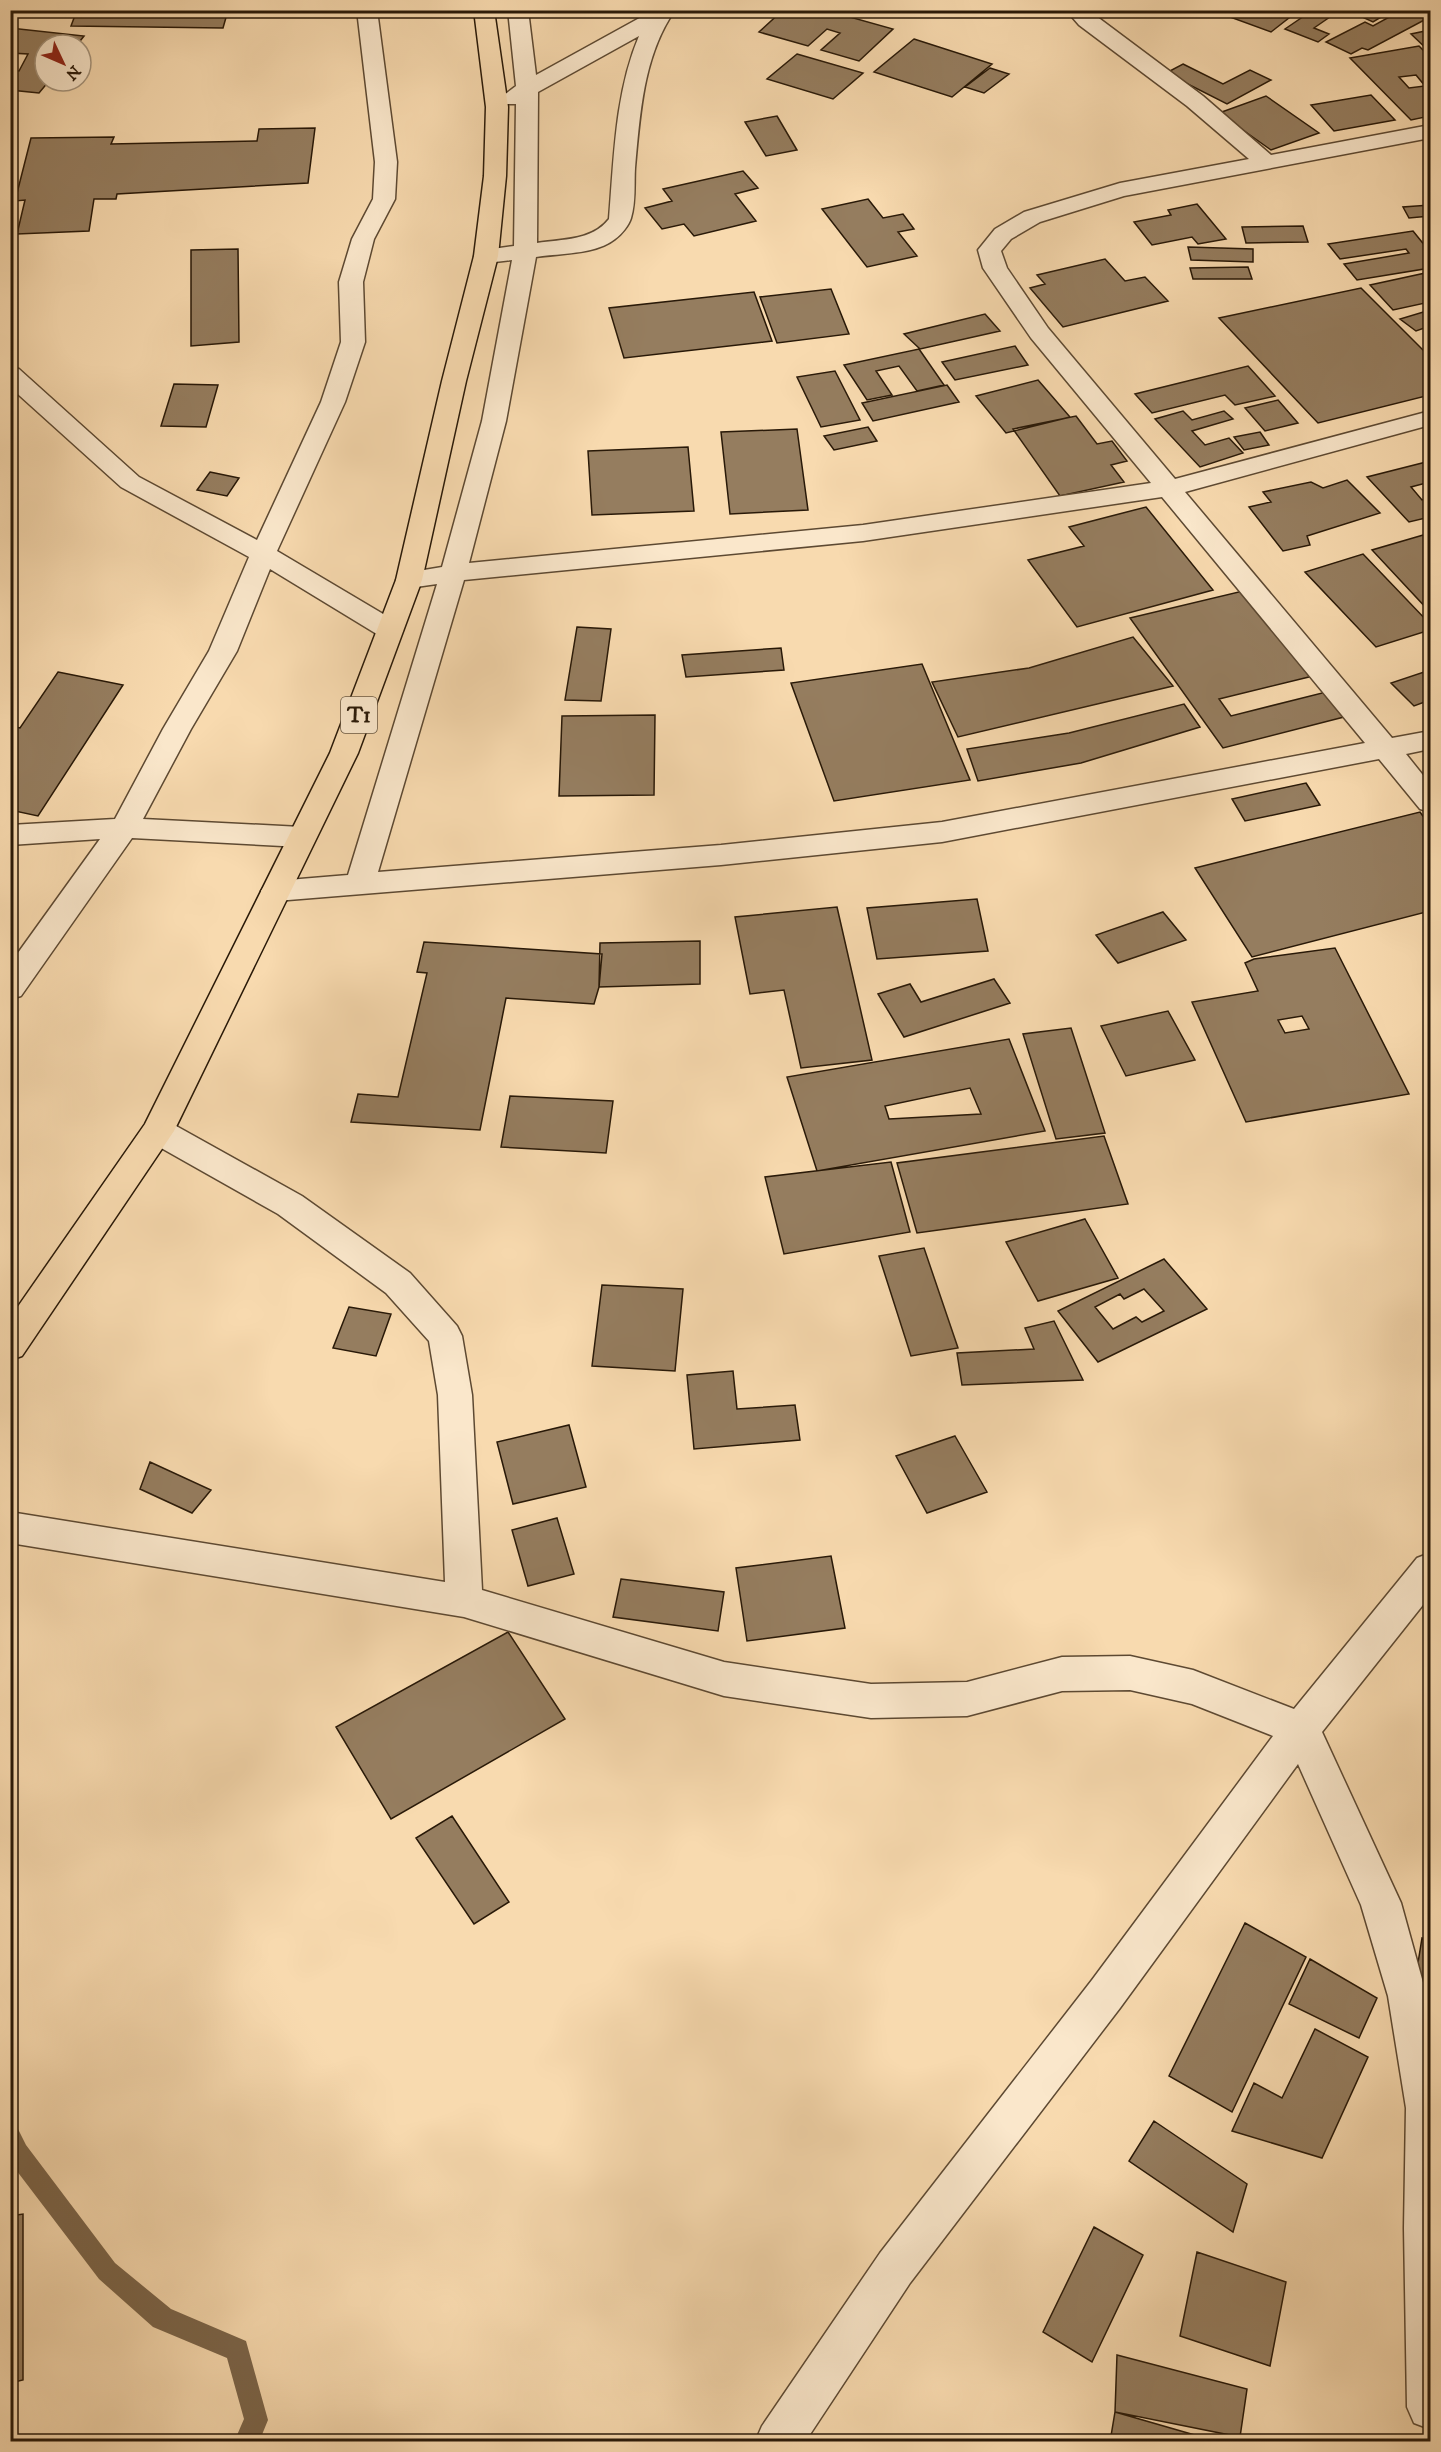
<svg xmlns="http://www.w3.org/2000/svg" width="1441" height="2452" font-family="'IM FELL DW Pica',serif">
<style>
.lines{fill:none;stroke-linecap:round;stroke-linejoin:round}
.stream{fill:#7b654a;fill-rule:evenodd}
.building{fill:#957d5f;stroke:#291908;stroke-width:1.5;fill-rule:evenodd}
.minor-casing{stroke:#5d4932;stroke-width:3}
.trunk-casing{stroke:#291908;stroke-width:3}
.minor{fill:#fae7cb;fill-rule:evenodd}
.trunk{fill:#f8daaf;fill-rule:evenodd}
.labels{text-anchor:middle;stroke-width:6;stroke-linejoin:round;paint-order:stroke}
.shield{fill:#fae7cb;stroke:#685742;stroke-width:1.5}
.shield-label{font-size:21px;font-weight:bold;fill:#291908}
</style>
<rect width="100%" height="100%" fill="#f8daaf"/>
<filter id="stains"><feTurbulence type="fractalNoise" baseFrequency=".00333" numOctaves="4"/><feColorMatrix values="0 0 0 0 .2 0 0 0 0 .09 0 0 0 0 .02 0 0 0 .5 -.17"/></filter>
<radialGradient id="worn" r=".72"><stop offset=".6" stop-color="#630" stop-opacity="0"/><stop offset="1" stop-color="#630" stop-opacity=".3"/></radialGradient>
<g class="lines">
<path class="stream" d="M10,2126l8,3 8,16 89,118 56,46 75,32 22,79 -9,22h-25l10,-23 -17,-61 -74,-31 -54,-48 -89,-117z"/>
</g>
<path class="building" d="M10,10h22l-4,7 -18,-2z
M77,10h125l-1,3 26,1 -4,14 -152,-2z
M783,10h42l68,19 -34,32 -38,-11 19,-17 -13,-4 -19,17 -49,-14z
M1211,10l48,2 40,-2 -28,22z
M1313,10h27l-26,18 15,6 -11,8 -33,-13z
M1347,10h46l-20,12z
M1402,10h28v7l-62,33 -6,-2 -11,6 -25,-12 39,-20 8,4z
M10,28l74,8 -7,9h-32v36h4l-10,12 -29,-3v-20l9,1 9,-17 -18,-1z
M1430,30v22l-19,-18z
M914,39l78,25 -40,33 -78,-25z
M1419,46l11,11v59l-19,4 -61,-62zM1416,75l9,11 -16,2 -10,-11z
M797,54l66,19 -30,26 -66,-20z
M1183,64l40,20 27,-14 21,10 -44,24 -61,-31z
M990,68l19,6 -25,19 -19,-6z
M1371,95l24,25 -61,11 -23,-26z
M1266,96l53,37 -48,17 -52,-37z
M777,116l20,34 -31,6 -21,-34z
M315,128l-7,55 -191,11 -1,5h-22l-5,32 -72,3 8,-34 -10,1 16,-63 83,-1 -3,7 146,-3 2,-12z
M743,171l15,17 -23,6 21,27 -62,15 -10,-12 -22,5 -17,-21 27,-7 -9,-12z
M868,199l15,19 20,-4 11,15 -16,3 19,24 -50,11 -45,-58z
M1197,204l29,35 -28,5 -6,-7 -40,8 -18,-23 37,-7 -3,-5z
M1430,205v11l-21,2 -6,-11z
M1303,226l5,16 -62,1 -4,-16z
M1413,231l17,21v16l-73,12 -13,-16 65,-11 -3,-4 -66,10 -12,-15z
M1188,247l65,2v13l-62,-2z
M238,249l1,93 -48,4v-96z
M1105,259l20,22 20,-4 23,24 -105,26 -33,-39 15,-4 -8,-9z
M1248,267l4,12h-59l-3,-11z
M1430,272v30l-37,8 -23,-25z
M1361,288l69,69v38l-112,28 -99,-105z
M831,289l18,45 -72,9 -17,-46z
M754,292l18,49 -148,17 -15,-50z
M1430,310v16l-14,5 -16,-12z
M985,314l15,17 -80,18 -16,-15z
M1015,346l13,19 -73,15 -13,-18z
M919,349l25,36 -27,6 -18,-25 -23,5 16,24 -25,5 -23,-35z
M1248,366l27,30 -40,9 -10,-10 -73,18 -17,-19z
M835,371l25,49 -39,7 -24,-50z
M1038,380l32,37 -64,16 -30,-37z
M174,384l44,1 -12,42 -45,-1z
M947,385l12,17 -86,19 -11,-18z
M1278,400l20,23 -33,8 -20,-23z
M1183,411l9,9 32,-9 9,8 -41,12 13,14 24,-7 14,15 -43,14 -45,-48z
M1076,416l21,28 15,-3 15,20 -16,4 13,17 -64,14 -47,-67z
M868,427l9,14 -43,9 -10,-14z
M797,429l11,81 -78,4 -9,-82z
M1260,432l9,13 -25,5 -10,-13z
M688,447l6,64 -102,4 -4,-64z
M1430,461v21l-19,5 11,13 8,-2v19l-21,5 -42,-45z
M210,472l29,6 -12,18 -30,-6z
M1347,480l33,33 -73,23 3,9 -27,6 -34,-44 22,-5 -8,-10 48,-10 12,6z
M1146,507l67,83 -136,37 -49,-67 56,-14 -15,-19z
M1430,533v79l-58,-62z
M1363,554l67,70v6l-54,17 -71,-75z
M1247,590l66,86 -94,23 12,17 95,-24 18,25 -121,31 -93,-130z
M577,627l34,2 -10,72 -36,-1z
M1133,637l40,49 -215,51 -26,-55 97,-14z
M781,648l3,22 -98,7 -4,-22z
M922,664l48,116 -136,21 -43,-118z
M1430,670v30l-16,6 -23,-23z
M58,672l65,13 -85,131 -28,-6v-84l10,2z
M1184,704l16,23 -119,36 -103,18 -11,-32 102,-16z
M655,715l-1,80 -95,1 3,-80z
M1306,783l14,22 -75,16 -13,-22z
M1420,812l10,14v85l-178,46 -57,-89z
M977,899l11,52 -111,8 -10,-51z
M837,907l35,153 -71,8 -17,-78 -34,4 -15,-77z
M1163,912l23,28 -68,23 -22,-28z
M700,941v43l-101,3 1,-44z
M424,942l178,12 -3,33 -5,17 -88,-6 -26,132 -129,-8 7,-28 40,3 29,-124 -10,-1z
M1335,948l74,146 -163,28 -54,-120 66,-11 -13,-28 9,-4zM1302,1016l7,13 -24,4 -7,-13z
M994,979l16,24 -106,34 -26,-43 32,-10 11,18z
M1168,1011l27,49 -69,16 -25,-50z
M1071,1028l34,105 -49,6 -33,-105z
M1009,1039l36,92 -228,40 -30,-94zM970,1088l11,26 -92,5 -4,-13z
M510,1096l103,5 -7,52 -105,-6z
M1104,1136l24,68 -211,29 -20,-70z
M891,1162l19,70 -126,22 -19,-77z
M1085,1219l33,59 -80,23 -32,-59z
M924,1248l34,100 -47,8 -32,-100z
M1164,1259l43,50 -109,53 -40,-51zM1144,1289l20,22 -22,11 -6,-5 -23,12 -18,-22 25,-13 4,5z
M602,1285l81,4 -8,82 -83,-5z
M349,1307l42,7 -15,42 -43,-8z
M1054,1321l29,59 -121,5 -5,-32 77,-4 -9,-21z
M733,1371l4,38 58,-4 5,35 -106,9 -7,-74z
M569,1425l17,62 -73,17 -16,-62z
M955,1436l32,56 -60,21 -31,-57z
M150,1462l61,28 -19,23 -52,-24z
M557,1518l17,56 -46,12 -16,-56z
M831,1556l14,72 -98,13 -11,-73z
M621,1579l103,13 -6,39 -105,-14z
M508,1632l57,87 -174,100 -55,-92z
M452,1816l57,86 -35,22 -58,-86z
M1245,1923l61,34 -74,155 -63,-36z
M1422,1938l8,3v58l-17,-5z
M1310,1959l67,39 -18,40 -70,-34z
M1315,2029l53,28 -46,101 -90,-27 22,-48 28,15z
M1154,2121l93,63 -14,48 -104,-71z
M23,2214v166l-13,3v-167z
M1094,2227l49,28 -51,107 -49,-30z
M1197,2252l89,30 -16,84 -90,-30z
M1117,2355l130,34 -7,48 -125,-25z
M1115,2412l104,30h-109z"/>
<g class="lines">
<g class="minor-casing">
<path id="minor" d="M357,10h20l20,152 -2,37 -21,40 -11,43 2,60 -20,60 -68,149 123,73 3,6 -3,6 -10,3 -10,-3 -110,-67 -33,82 -46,78 -48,90 158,8 10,3 5,7 -5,7 -10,3 -169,-9 -111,158 -11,3v-35l90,-125 -90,6v-20l105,-6 48,-90 46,-78 40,-94 -128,-70 -111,-100v-20l9,2 120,108 118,63 64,-138 20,-60 -2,-60 13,-43 21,-40 2,-37z
M508,10h20l8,65 118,-65h21c-32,46 -35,104 -40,158 -1,15 1,34 -4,50 -2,7 -10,17 -16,21 -20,16 -55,14 -79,18l-30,164 -37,142 394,-38 288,-42 -120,-145 -48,-70 -5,-18 17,-21 29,-17 96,-29 129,-24 -62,-53 -108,-81 -13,-15h22l115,86 68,59 159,-30v13l-306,58 -84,26 -29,17 -10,12 6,17 41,60 127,151 255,-68v14l-245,67 207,246 38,-7v18l-24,5 24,30v28l-10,-3 -41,-50 -437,83 -221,23 -445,36 -10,-3 -5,-7 5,-7 10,-3 72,-6 89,-291 -28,4 -9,-2 -4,-6 4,-6 42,-7 40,-146 30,-161 -26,3 -8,-2 -4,-5 4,-5 36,-5 2,-142h-14l-3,-5 17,-13zM639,36c-24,57 -25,122 -30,183 -17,22 -47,20 -72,24l1,-151zM1162,497l203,246 -423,79 -221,23 -343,27 86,-292 399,-39z
M158,1119l11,3 133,74 108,77 47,53 5,10 10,59 10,195 242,72 147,22 96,-2 95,-25 68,-1 63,14 101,39 123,-151 13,-5v43l-108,136 79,171 29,105v421l-16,-6 -7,-16 -3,-179 2,-120 -18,-112 -27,-91 -63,-141 -178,244 -210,275 -105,159h-50l7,-16 118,-173 212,-273 181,-244 -81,-32 -62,-14 -68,1 -95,25 -96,2 -147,-22 -260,-79 -454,-74v-31l435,70 -7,-187 -9,-54 -43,-48 -108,-79 -131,-74 -5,-9 5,-9z"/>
</g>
<g class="trunk-casing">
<path id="trunk" d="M474,10h20l14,97 -2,69 -8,80 -32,125 -44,199 -64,173 -184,378 -152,225 -12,4v-42l135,-194 185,-371 66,-173 46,-199 32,-125 10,-80 2,-69z"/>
</g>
<use href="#minor" class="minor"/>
<use href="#trunk" class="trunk"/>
</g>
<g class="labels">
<rect class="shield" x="341" y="697" width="36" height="36" rx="4.5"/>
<g class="shield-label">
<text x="359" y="722">T1</text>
</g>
</g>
<rect width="1441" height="2452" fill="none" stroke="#f8daaf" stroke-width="36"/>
<rect x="12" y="12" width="1417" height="2428" fill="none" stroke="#291908" stroke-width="3"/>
<rect x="18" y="18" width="1405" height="2416" fill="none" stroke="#291908" stroke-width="1.5"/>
<g transform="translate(63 63) rotate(134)"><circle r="28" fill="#fae7cb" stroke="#a6957d" stroke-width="1.5"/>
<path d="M0-4.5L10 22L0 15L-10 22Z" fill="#8f2418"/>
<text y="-9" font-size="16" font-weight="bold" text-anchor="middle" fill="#291908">N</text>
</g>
<rect width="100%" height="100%" filter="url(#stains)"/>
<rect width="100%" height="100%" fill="url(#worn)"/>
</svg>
